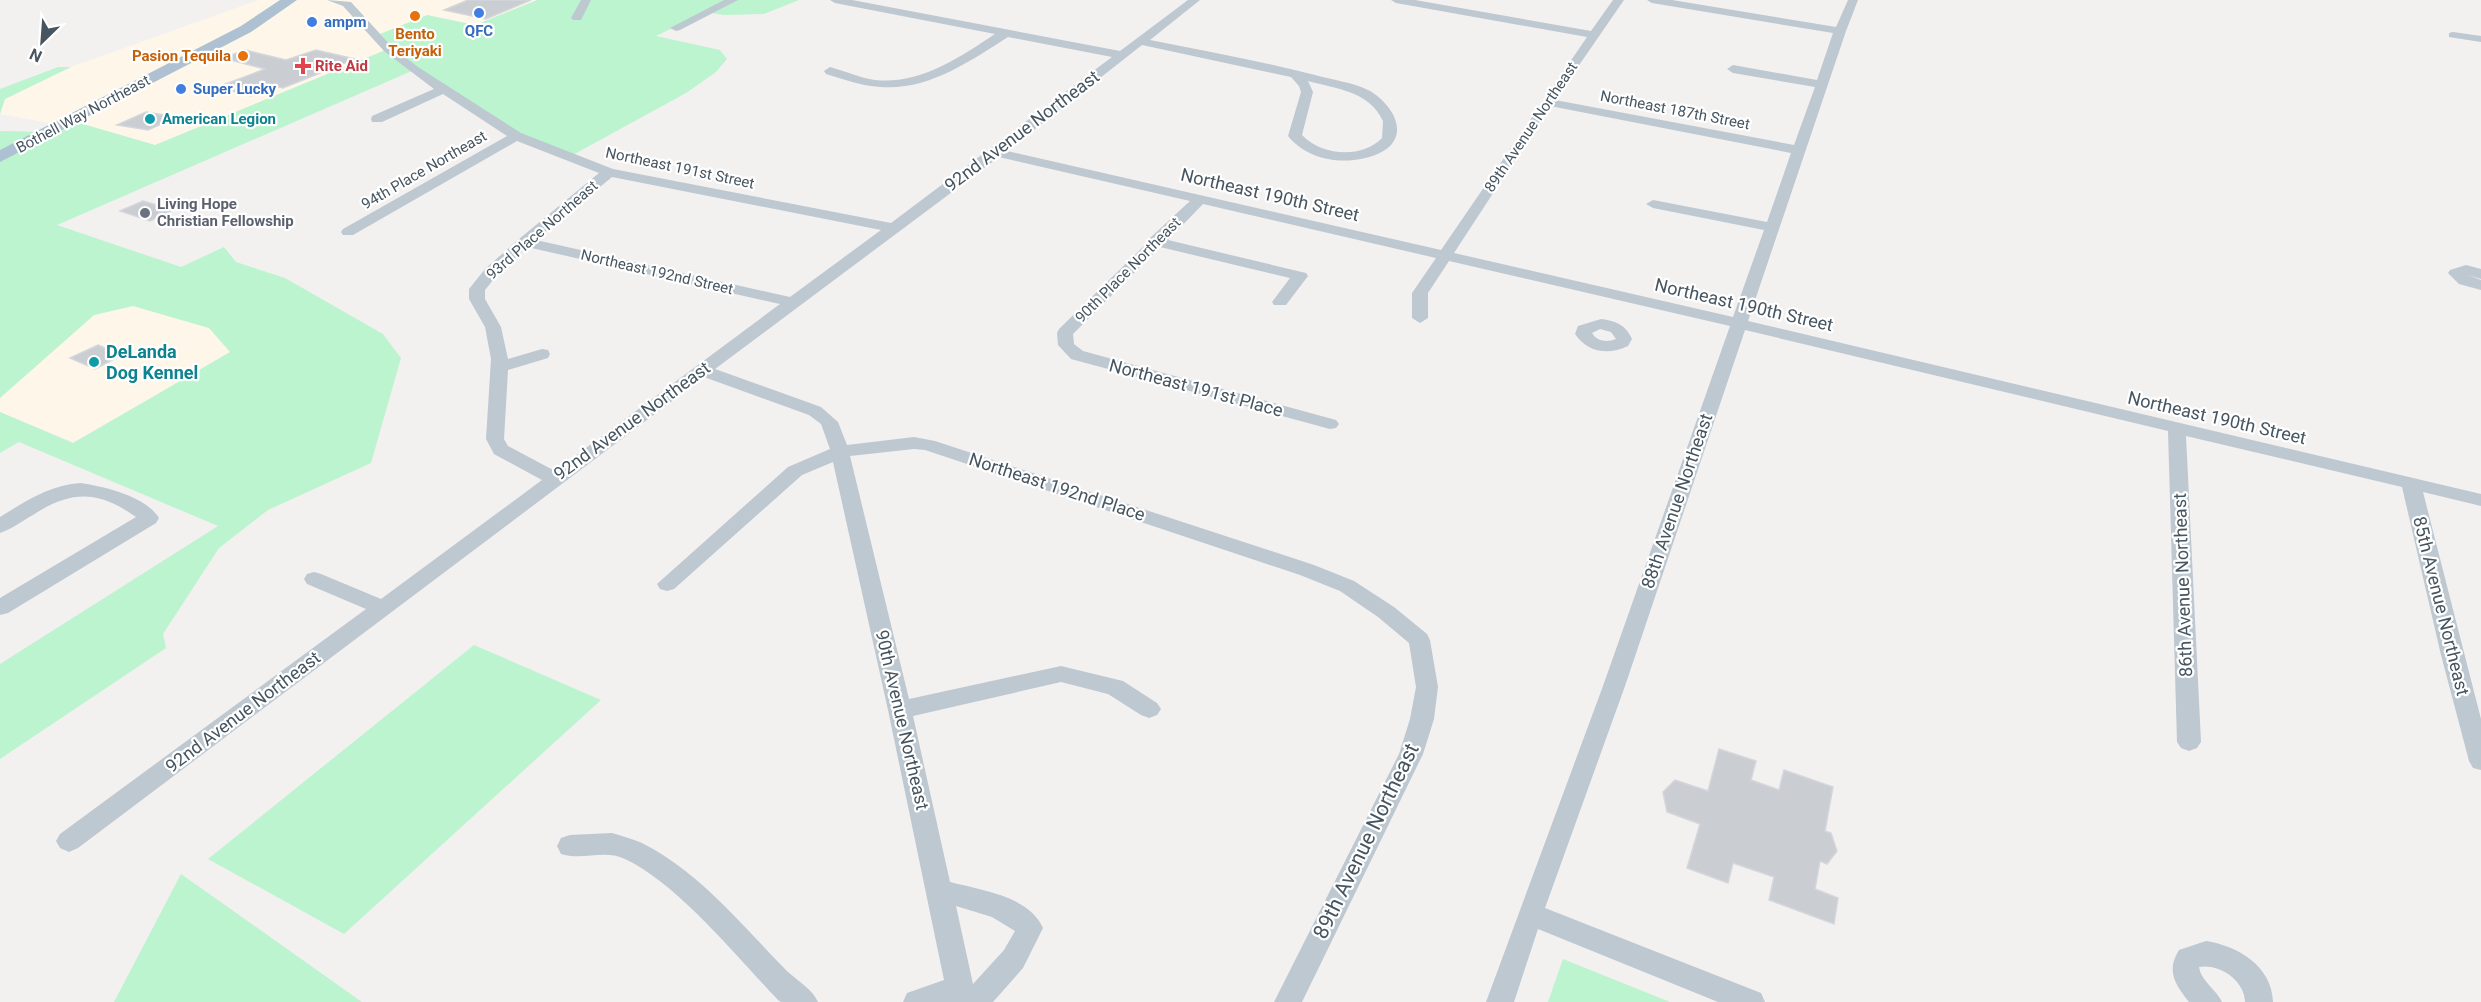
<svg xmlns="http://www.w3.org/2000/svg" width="2481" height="1002" font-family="Roboto,sans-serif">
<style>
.commercial{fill:#fef7e9}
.green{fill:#bbf4cf}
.building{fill:#caced3;stroke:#d4d6dc;stroke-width:1.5}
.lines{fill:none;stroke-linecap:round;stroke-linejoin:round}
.minor{fill:#bdc8d1;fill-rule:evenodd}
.major{fill:#adc1d2;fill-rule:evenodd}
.shop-dot{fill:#3f7fe0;stroke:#fff;stroke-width:2}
.food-dot{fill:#e8710a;stroke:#fff;stroke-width:2}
.health-dot{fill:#e0444e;stroke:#fff;stroke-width:2}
.culture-dot{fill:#0f9aa8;stroke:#fff;stroke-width:2}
.worship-dot{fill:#6b7280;stroke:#fff;stroke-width:2}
.labels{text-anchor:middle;stroke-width:4.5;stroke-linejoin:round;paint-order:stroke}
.far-shop-label{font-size:15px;font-weight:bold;fill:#366cbe;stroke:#fff;text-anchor:start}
.far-food-label{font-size:15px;font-weight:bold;fill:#c56008;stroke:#fff}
.far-health-label{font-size:15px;font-weight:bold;fill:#be3a42;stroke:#fff;text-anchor:start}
.far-street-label{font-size:15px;fill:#465560;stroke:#fff}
.far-culture-label{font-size:15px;font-weight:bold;fill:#0d838f;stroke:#fff;text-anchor:start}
.far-worship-label{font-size:15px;font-weight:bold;fill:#5b616d;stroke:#fff;text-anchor:start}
.street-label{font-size:18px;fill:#465560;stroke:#fff}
.culture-label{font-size:18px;font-weight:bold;fill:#0d838f;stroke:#fff;text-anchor:start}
.near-street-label{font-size:21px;fill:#465560;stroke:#fff}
</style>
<rect width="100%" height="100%" fill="#f3f0f0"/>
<path class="commercial" d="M259,0h278l-62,25 -48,-10 -39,34 -233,96 -85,-25 -9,5 -61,-11 5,-15 66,-32z
M133,306l76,22 21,24 -10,10 -147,80 -73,-30v-14l94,-83z"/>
<path class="green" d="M537,0h262l-35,14 -40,1 -19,-3 -49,24 64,14 7,9 -11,13 -30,21 -117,64 -53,-21 -102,-66 -357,155 124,42 43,-20 12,15 49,16 98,56 18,24 -30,105 -103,47 -49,38 -56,86 3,14 -166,111v-95l218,-138 -199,-84 -19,11v-41l73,31 157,-91 -21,-24 -76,-22 -39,9 -94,83v-267l48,1 21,-12 86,25 233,-96 -13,-13 52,-21 48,10z
M58,67h13l-66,32 -5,15v-25z
M474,645l127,55 -257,234 -136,-75z
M181,874l181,128h-248z
M1563,959l107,43h-122z"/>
<path class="building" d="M468,0h63l-45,19 -42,-9z
M245,50l41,10 30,-10 39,9 -72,29 -8,-2 -24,10 -33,-9 47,-18 -42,-11z
M146,112l31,5 -29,13 -31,-5z
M143,201l30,9 -23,11 -30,-10z
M98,345l24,10 -27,14 -25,-11z
M1719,749l37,12 -5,19 28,10 5,-20 49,17 -8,44 6,2 6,18 -10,13 -7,-3 -5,28 23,9 -4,26 -65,-24 5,-23 -41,-14 -5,20 -41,-15 13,-44 -33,-12 -4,-20 12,-12 33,11z"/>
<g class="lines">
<path class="minor" d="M327,0l24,2 41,45 26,20 103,66 92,36 278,54 221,-166 -104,-20c-38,24 -80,54 -128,50 -19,-1 -37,-8 -54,-13l-2,-3 6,-4c15,4 30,11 45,13 45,5 85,-23 120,-46l-160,-31 -5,-3h22l268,51 68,-51h12l-50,40c55,11 110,21 165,35 17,5 37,7 53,15 18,9 40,36 23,55 -10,10 -23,13 -37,15 -24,3 -51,-5 -66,-24l13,-44 -2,-6 -8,-9 -149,-32 -135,106 434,99 146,-213 -191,-34 -5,-3h24l176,31 22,-31h11l-69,100 239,45 21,-58 -82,-14 -6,-4 6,-4 84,15 16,-47 -181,-30 -5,-3h25l164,27 12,-27h10l-12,31 -98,290 733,173v12l-58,-14 58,227v51l-8,-2 -4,-7 -28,-106 -39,-168 -216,-51 15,306 -4,6 -8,3 -8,-3 -4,-6 -9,-311 -423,-101 -120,356 -80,222 216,85 4,9h-47l-180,-73 -24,73h-28l117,-316 127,-360 -281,-65 -21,32v25l-8,5 -8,-5v-25l24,-35 -233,-54 -35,36 138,33 2,3 -22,29h-12l-2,-3 18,-24 -130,-31 -87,87 1,10 9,7 253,69 3,4 -3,4 -6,1 -259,-70 -13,-14 -1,-12 2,-4 89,-87 2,-4 40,-37 -191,-44 -284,212 106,38 17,15 9,23 67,-8 21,4 379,124 40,16 40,26 33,27 3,6 8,47 -4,32 -11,35 -121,248h-28l125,-248 11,-35 6,-32 -7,-44 -31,-26 -38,-26 -40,-16 -375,-125 -11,-1 -64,7 59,243 152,-33 62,15 34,22 4,6 -4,6 -8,3 -8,-3 -33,-21 -47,-12 -148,34 37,166c31,8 79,14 93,46l-20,40 -30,34h-90l4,-9 37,-13 -56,-270 -55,-248 -31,13 -128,114 -7,2 -7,-2 -3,-5 131,-117 42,-18 -9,-25 -12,-9 -105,-38 -626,471 -9,4 -9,-4 -4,-7 4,-7 306,-225 -59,-25 -3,-5 3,-5 7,-2 7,2 60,25 161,-119 -48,-26 -8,-15 5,-80 -6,-32 -16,-28v-10l16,-20 34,-30 80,-66 -82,-32 -164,94h-10l-2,-3 2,-3 164,-93 -64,-42 -61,28h-10l-1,-3 1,-3 62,-27 -50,-38 -41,-45zM1308,81c29,8 61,10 75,40l-1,17c-20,21 -60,18 -80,-3l11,-43zM1550,106l241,47 -24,69 -114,-22 -7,4 7,4 111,22 -31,87 -279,-64zM612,177l269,53 -91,67 -254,-57zM527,247l253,57 -225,167 -47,-25 -4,-7 4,-69 40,-12 2,-4 -2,-4 -6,-1 -34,10 -7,-32 -16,-28v-9l12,-15zM956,906l36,11 23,14 -11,19 -31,34z
M581,0h10l-10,20h-8l-2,-2z
M724,0h14l-58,30 -4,1 -6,-3z
M2453,32l28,4v6l-32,-5v-4z
M2466,265l15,4v10l-13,-4 13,5v10l-22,-6 -11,-11 2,-3z
M1601,319c15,2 25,6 31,20l-4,7c-20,10 -41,6 -53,-12l3,-8zM1600,329l11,3 5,7c-9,4 -20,2 -24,-6z
M81,483c25,4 64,13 78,35l-3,5 -148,90 -8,2v-17l136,-81c-38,-27 -65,-27 -103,-2 -11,6 -21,14 -33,18v-16c26,-16 50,-32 81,-34z
M612,833c10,3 21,6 30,10 56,28 99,81 141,124 11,12 29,21 35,35h-37l-3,-2c-41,-43 -100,-116 -153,-141 -21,-10 -43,2 -64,-5l-4,-8 4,-8 9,-3z
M2206,941c32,5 66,25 67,61h-28c0,-21 -25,-39 -46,-35 2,14 17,22 23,35h-33c-14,-18 -23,-31 -10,-52z"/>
<path class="major" d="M280,0h17l-46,32 -251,130v-12l241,-124z"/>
</g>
<g class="shop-dot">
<circle cx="479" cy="13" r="6"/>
<circle cx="312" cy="22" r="6"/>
<circle cx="181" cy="89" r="6"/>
</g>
<g class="food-dot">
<circle cx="415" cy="16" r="6"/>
<circle cx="243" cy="56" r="6"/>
</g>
<path class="health-dot" d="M300 57h6v6h6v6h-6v6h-6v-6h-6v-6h6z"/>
<g class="culture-dot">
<circle cx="150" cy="119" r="6"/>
<circle cx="94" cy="362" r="6"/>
</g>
<circle class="worship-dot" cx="145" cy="213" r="6"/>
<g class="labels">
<g class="far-shop-label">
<text x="324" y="27">ampm</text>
<text x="479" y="36" text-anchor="middle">QFC</text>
<text x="193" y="94">Super Lucky</text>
</g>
<g class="far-food-label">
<text x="415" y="39">Bento<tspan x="415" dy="17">Teriyaki</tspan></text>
<text x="231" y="61" text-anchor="end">Pasion Tequila</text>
</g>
<g class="far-health-label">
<text x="315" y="71">Rite Aid</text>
</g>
<g class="far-street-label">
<text transform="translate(1675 110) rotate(11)" y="5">Northeast 187th Street</text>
<text transform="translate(83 114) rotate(-28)" y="5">Bothell Way Northeast</text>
<text transform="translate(1531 127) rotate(-56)" y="5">89th Avenue Northeast</text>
<text transform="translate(680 168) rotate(12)" y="5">Northeast 191st Street</text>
<text transform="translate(424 170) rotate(-30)" y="5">94th Place Northeast</text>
<text transform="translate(542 230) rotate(-41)" y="5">93rd Place Northeast</text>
<text transform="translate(1128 270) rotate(-45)" y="5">90th Place Northeast</text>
<text transform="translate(657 272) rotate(13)" y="5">Northeast 192nd Street</text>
</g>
<g class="far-culture-label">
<text x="162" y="124">American Legion</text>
</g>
<g class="far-worship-label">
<text x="157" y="209">Living Hope<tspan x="157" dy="17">Christian Fellowship</tspan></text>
</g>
<g class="street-label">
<text transform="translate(1022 131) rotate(-37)" y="6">92nd Avenue Northeast</text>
<text transform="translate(1270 195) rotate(13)" y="6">Northeast 190th Street</text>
<text transform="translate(1744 305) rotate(13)" y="6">Northeast 190th Street</text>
<text transform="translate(1196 388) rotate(15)" y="6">Northeast 191st Place</text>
<text transform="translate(2217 418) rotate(13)" y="6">Northeast 190th Street</text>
<text transform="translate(632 421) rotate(-36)" y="6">92nd Avenue Northeast</text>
<text transform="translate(1057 487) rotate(18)" y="6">Northeast 192nd Place</text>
<text transform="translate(1677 501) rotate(-71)" y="6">88th Avenue Northeast</text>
<text transform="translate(2183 585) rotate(-92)" y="6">86th Avenue Northeast</text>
<text transform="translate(2441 606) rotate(76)" y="6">85th Avenue Northeast</text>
<text transform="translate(243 712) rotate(-37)" y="6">92nd Avenue Northeast</text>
<text transform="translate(902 720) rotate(77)" y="6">90th Avenue Northeast</text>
</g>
<g class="culture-label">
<text x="106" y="358">DeLanda<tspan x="106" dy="21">Dog Kennel</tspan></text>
</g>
<g class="near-street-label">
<text transform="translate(1366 841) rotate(-64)" y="7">89th Avenue Northeast</text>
</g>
</g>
<g transform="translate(42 42) rotate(205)" stroke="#ffffff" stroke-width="4.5" paint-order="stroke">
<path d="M0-4.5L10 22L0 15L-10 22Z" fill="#465560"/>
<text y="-9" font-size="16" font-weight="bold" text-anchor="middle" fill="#465560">N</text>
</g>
</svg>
